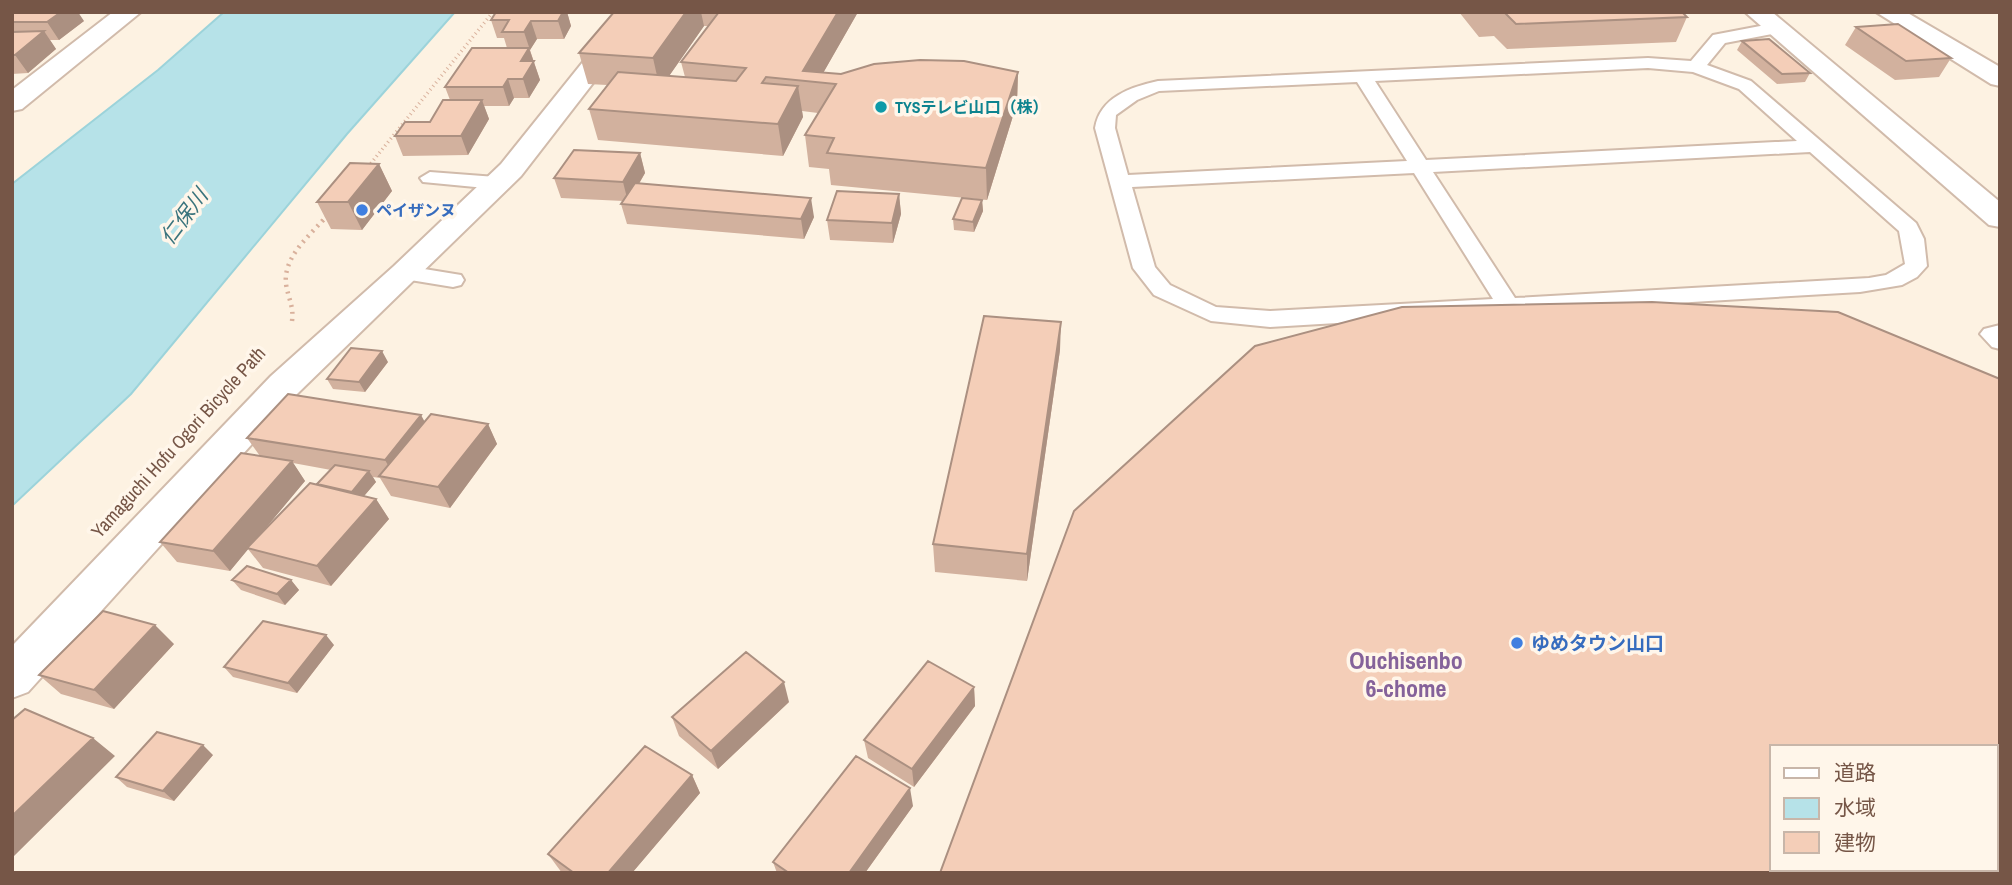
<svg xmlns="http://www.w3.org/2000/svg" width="2012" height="885" font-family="'Archivo Narrow','Noto Sans JP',sans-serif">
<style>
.water{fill:#b6e2e8;stroke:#9cd3da;stroke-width:2}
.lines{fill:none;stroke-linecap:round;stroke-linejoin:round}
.service-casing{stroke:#d1bbab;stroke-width:4}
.minor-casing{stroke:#d1bbab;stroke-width:4}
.tertiary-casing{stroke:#d1bbab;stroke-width:4}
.path-far1{stroke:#d9b19c;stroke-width:3.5;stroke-dasharray:1 3.5;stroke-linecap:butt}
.path{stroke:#d9b19c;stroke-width:4.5;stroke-dasharray:2 5;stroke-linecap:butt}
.service{fill:#fff;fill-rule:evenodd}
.minor{fill:#fff;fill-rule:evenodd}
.tertiary{fill:#fff;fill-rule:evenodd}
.wall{fill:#d2b19e;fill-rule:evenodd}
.shaded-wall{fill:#ab9081}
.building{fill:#f4ceb8;stroke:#ab9081;stroke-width:2;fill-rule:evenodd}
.culture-dot{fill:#0f9aa8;stroke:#fff6ea;stroke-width:2.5}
.shop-dot{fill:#3f7fe0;stroke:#fff6ea;stroke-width:2.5}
.labels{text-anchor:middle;stroke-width:7;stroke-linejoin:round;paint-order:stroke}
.far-culture-label{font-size:16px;font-weight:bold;fill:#0d838f;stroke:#fff6ea;text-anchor:start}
.far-shop-label{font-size:16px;font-weight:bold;fill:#366cbe;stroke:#fff6ea;text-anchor:start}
.street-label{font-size:19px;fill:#765647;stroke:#fff6ea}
.shop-label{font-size:19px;font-weight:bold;fill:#366cbe;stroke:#fff6ea;text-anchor:start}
.water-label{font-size:21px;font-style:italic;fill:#3a747d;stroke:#fff6ea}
.near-neighbourhood-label{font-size:24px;font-weight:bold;fill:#85629a;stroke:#fff6ea}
</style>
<rect width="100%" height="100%" fill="#fdf2e2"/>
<path class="water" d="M224,12h231l-108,122 -216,260 -119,112v-322l146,-114z"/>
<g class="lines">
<g class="service-casing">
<path id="service" d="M1776,23l6,1 2,4 -2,4 -57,11 -18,22 44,16 165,142 8,16 3,27 -10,11 -15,8 -42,7 -590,35 -59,-6 -57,-26 -21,-27 -38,-140c5,-31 36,-41 63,-47l490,-23 43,3 22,-26zM1648,68l45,4 46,17 58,52 -371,19 -51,-79zM1357,82l50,79 -279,14 -13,-47 1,-13 21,-15 22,-9zM1810,152l89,79 6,33 -19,11 -17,3 -354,20 -82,-126zM1414,173l79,126 -223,12 -54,-4 -46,-22 -15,-18 -23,-80z
M430,172l66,5 10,6 -10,6 -73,-7 -3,-4z
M406,266l55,9 3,5 -3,5 -8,2 -55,-9 -3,-5 3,-5z
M2000,325v24l-8,-2 -12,-13 4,-5z"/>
</g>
<g class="minor-casing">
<path id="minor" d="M113,12h28l-119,97 -10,2v-21z
M623,12h25l-127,164 -224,218 -269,298 -16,6v-52l259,-270 123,-110 107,-102z
M1876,12h30l94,55v19l-9,-2z"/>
</g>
<g class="tertiary-casing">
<path id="tertiary" d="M1745,12h27l228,190v25l-11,-2z"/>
</g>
<path class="path-far1" d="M368,167l125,-155
M323,221l6,-7"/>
<path class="path" d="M292,321c2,-15 -4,-23 -6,-37 -3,-26 22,-47 38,-65"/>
<use href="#service" class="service"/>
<use href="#minor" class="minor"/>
<use href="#tertiary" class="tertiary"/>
</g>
<path class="wall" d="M12,12l72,9 -25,19h-9l6,9 -28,24 -16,1z
M496,12h71l4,14 -7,13h-27l-7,11 10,30 -11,18h-15l-5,8h-25l5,13 -21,36 -65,1 -8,-20 35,-14 20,-22 -5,-13 62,-39 -3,-10h-7l-6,-18z
M614,12h244l-35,61 18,1 177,-2 -1,31 -30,97 -156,-15 -2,-16 -20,-2 -4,-32 13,-22 -16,-2 1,6 -20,39 -185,-16 -9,-31 18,-24 -19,-1 -9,-31zM704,26h5l-28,36 4,15 -16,-1z
M1459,12h225l-1,1 4,4 -11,25 -169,7 -13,-13 -15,1z
M1856,27l95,31 -12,19 -44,3 -50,-35z
M1742,41l68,32 -5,9 -28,2 -40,-34z
M640,153l5,20 -6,11 175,33 -10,22 -177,-15 -6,-20 2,-3 -62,-3 -7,-20z
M379,164l13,27 -30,39 -31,-1 -14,-27z
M899,194l2,20 -8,29 -63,-3 -3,-20z
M982,200l1,11 -9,21 -20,-2 -1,-11z
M1060,350l-33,231 -92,-9 -2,-28z
M388,362l-23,30 -32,-3 -6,-10z
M425,421l63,3 9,20 -47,64 -59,-12 -11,-18 -7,-1 3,5 -12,14 12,3 13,20 -58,67 -68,-18 -15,-19 -18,22 -53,-9 -17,-20 100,-86 -13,-18zM293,463l38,7 -14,14 -55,48 43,-51z
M232,580h59l8,10 -14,15 -44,-15z
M174,644l-60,65 -53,-15 -22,-19z
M334,645l-37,48 -64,-16 -9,-10z
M974,687l1,19 -61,81 -46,-29 -4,-18z
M789,702l-71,67 -39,-33 -7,-19z
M213,755l-39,46 -47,-14 -11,-10z
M692,775l8,18 -68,80h-70l-14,-19z
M913,806l-48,67h-88l-4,-11z"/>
<path class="shaded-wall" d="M61,12h17l6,9 -25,19 -12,-18z
M563,12h4l4,14 -7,13 -6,-18z
M686,12h15l3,14 -44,63 -7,-31z
M838,12h20l-40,70 -15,-11z
M531,21l6,18 -7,11 -6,-18z
M44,31l12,18 -28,24 -13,-18z
M529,48l11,32 -11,18 -6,-19 -2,-18z
M1018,72l-1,31 -30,97 -1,-32z
M508,79l6,19 -5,8 -6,-19z
M798,86l5,31 -20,39 -5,-32z
M482,100l7,19 -21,36 -7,-19z
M640,153l5,20 -17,29 -5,-20z
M379,164l13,27 -30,39 -14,-28z
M899,194l2,20 -8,29 -1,-20z
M811,198l3,19 -10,22 -3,-20z
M982,200l1,11 -9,21 -1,-10z
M1061,322l-1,28 -33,231v-27z
M382,351l6,11 -23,30 -6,-10z
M421,415l11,20 -36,44 -11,-19z
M488,424l9,20 -47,64 -12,-21z
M292,461l13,20 -75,90 -17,-20z
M369,471l7,11 -17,20 -7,-10z
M376,499l13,20 -58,67 -14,-20z
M291,580l8,10 -14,15 -8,-11z
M155,625l19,19 -60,65 -20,-19z
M326,635l8,10 -37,48 -9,-10z
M784,682l5,20 -71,67 -7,-18z
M974,687l1,19 -61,81 -2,-18z
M93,738l22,18 -103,102v-42z
M203,745l10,10 -39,46 -11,-10z
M692,775l8,18 -68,80h-24z
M910,788l3,18 -48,67h-16z"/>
<path class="building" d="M12,12h49l-14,10h-35z
M496,12h67l-5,9h-27l-7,11h-22l7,-12h-18z
M614,12h72l-33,46 -74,-5z
M719,12h119l-35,59 38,3 33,-10 46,-4 44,1 54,11 -32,96 -159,-15 7,-15 -29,-3 31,-51 -70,-7 -4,6 36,3 -20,38 -189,-15 29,-37 118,9 10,-13 -65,-6z
M1504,12h178l5,5 -171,7z
M1898,24l53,34 -45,3 -50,-34z
M44,31l-29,24h-3v-23z
M1769,39l41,34 -28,1 -40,-33z
M472,48h57l-8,13h13l-11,18h-15l-5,8h-58z
M443,100h39l-21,36h-66l10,-14h25z
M574,150l66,3 -17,29 -69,-4z
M350,163l29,1 -31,38h-31z
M635,183l176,15 -10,21 -180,-15z
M837,191l62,3 -7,29 -65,-3z
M962,198l20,2 -9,22 -20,-3z
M1652,302l186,10 162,67v494h-1060l134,-362 181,-165 147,-39zM1772,747h224v122h-224z
M984,316l77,6 -34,232 -94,-10z
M351,348l31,3 -23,31 -32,-3z
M288,394l133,21 -36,45 -138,-22z
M431,414l57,10 -50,63 -59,-11z
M241,453l51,8 -79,90 -53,-9z
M335,465l34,6 -17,21 -35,-8z
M310,483l66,16 -59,67 -70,-18z
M247,566l44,14 -14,14 -45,-14z
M103,611l52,14 -61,65 -55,-15z
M263,621l63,14 -38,48 -64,-16z
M746,652l38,30 -73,69 -39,-34z
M928,661l46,26 -62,82 -48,-29z
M25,709l68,29 -81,78v-96z
M157,732l46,13 -40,46 -47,-14z
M645,746l47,29 -84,98h-34l-26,-19z
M856,756l54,32 -61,85h-60l-16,-11z"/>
<circle class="culture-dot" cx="881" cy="107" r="7"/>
<g class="shop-dot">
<circle cx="362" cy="210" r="7"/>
<circle cx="1517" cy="643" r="7"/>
</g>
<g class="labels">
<g class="far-culture-label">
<text x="895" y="113">TYSテレビ山口（株）</text>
</g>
<g class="far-shop-label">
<text x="376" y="216">ペイザンヌ</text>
</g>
<g class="street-label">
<text transform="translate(178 442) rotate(-48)" y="7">Yamaguchi Hofu Ogori Bicycle Path</text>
</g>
<g class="shop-label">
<text x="1531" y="650">ゆめタウン山口</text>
</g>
<g class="water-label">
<text transform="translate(184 217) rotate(-53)" y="7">仁保川</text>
</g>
<g class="near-neighbourhood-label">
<text x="1406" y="669">Ouchisenbo<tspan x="1406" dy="28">6-chome</tspan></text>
</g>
</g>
<rect width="2012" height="885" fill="none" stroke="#765647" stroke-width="28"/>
<rect x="1770" y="745" width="228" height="126" fill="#fff6ea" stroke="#c8b6a9" stroke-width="2"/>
<rect x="1784" y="768" width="35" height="10" fill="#ffffff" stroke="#c8b6a9" stroke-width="2"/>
<text x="1834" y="780" font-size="21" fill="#765647">道路</text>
<rect x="1784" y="798" width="35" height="21" fill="#b6e2e8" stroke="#c8b6a9" stroke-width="2"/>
<text x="1834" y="815" font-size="21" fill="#765647">水域</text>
<rect x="1784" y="832" width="35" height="21" fill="#f4ceb8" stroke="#c8b6a9" stroke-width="2"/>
<text x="1834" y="850" font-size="21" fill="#765647">建物</text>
</svg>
